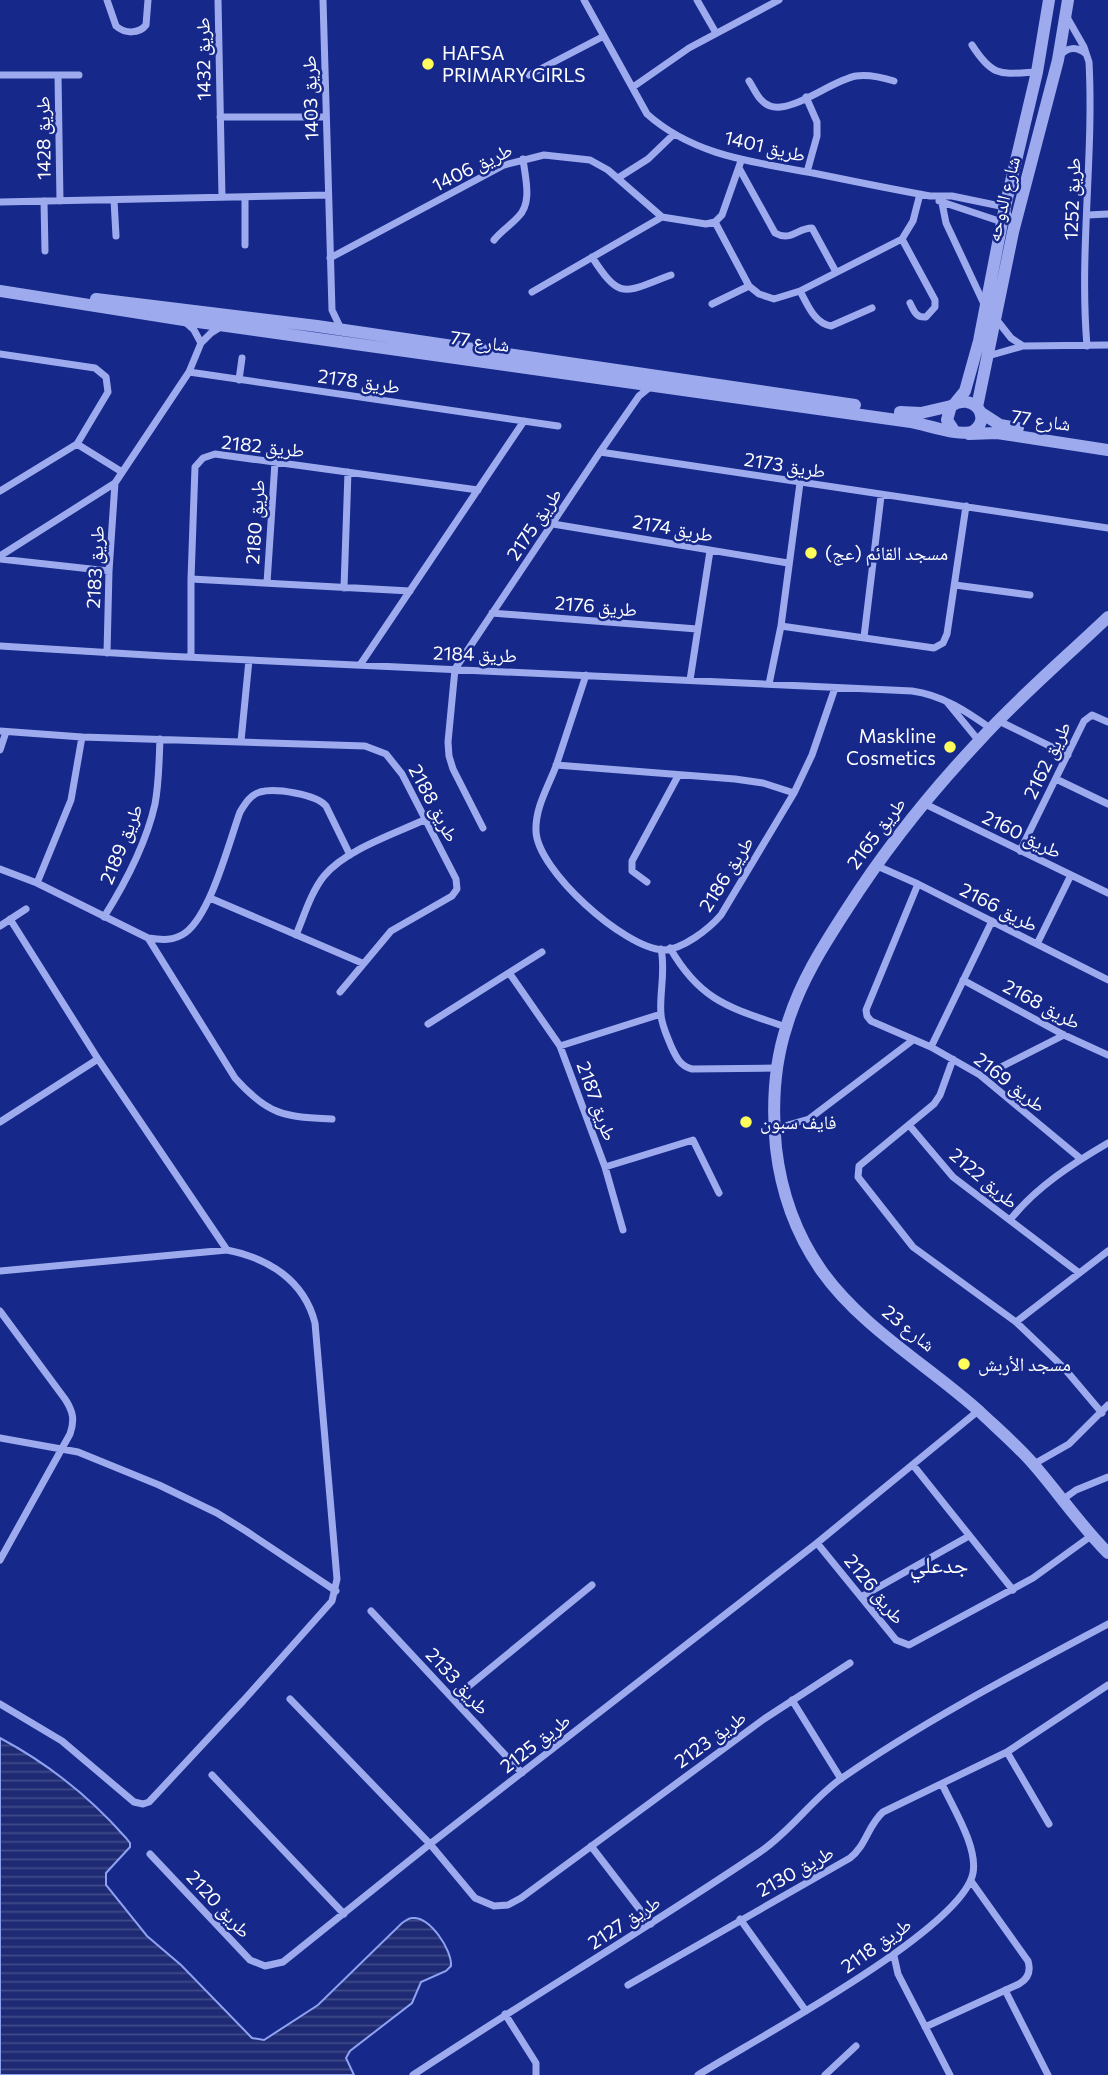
<svg xmlns="http://www.w3.org/2000/svg" width="1108" height="2075" font-family="Commissioner,'Noto Naskh Arabic',sans-serif">
<style>
.water{fill:url(#water-rules);stroke:#8fa1f1;stroke-width:2}
.lines{fill:none;stroke-linecap:round;stroke-linejoin:round}
.minor{stroke:#9dabee;stroke-width:7}
.tertiary{stroke:#9dabee;stroke-width:12}
.poi-dot{fill:#fffe5b;stroke:#162889;stroke-width:2.5}
.labels{text-anchor:middle;stroke-width:5;stroke-linejoin:round;paint-order:stroke}
.poi-label{font-size:19px;fill:#fff;stroke:#162889;text-anchor:start}
.street-label{font-size:19px;fill:#fff;stroke:#162889}
.quarter-label{font-size:23px;fill:#fff;stroke:#162889}
</style>
<defs>
<pattern id="water-rules" width="6" height="5" patternUnits="userSpaceOnUse" patternTransform="scale(1.75)"><rect width="6" height="5" fill="#1e2a74"/><path d="M0 2.5h6" fill="none" stroke="#404a89"/></pattern>
</defs>
<rect width="100%" height="100%" fill="#162889"/>
<path class="water" d="M0,1738c47,25 90,59 126,100l4,5v4l-24,26v12l41,51 34,29 71,73 12,2 54,-35 84,-82c3,-2 7,-5 10,-5 18,-2 40,32 39,48l-5,5 -25,11 -9,21 -62,48 -4,7 8,17h-354z"/>
<g class="lines">
<path class="minor" d="M107,0l9,26c9,8 23,8 30,-1l2,-25
M218,0l4,197
M323,0l9,310 9,19
M584,0l63,114c47,42 107,48 166,59 39,8 78,16 117,23h22l53,11 7,18
M697,0l19,33
M1068,19l16,28 5,15c5,94 -10,189 -2,284
M972,45c21,33 29,29 65,27
M1060,56c7,-9 17,-10 26,-2
M0,75h79
M58,75l2,126
M529,75l75,-39
M749,81c6,9 10,21 21,25 22,8 62,-26 86,-30 13,-2 25,1 38,5
M633,87l56,-39 90,-48
M806,97l11,25v14l-10,36
M220,117h106
M739,168l36,65c16,9 22,-5 37,-5l24,44
M618,178l30,-19 26,-25
M245,197v48
M114,200l2,36
M44,201l1,50
M939,201l63,21
M0,202l328,-7
M942,203l4,20 39,83
M1088,215l20,-1
M715,222l34,64 10,8 15,5 26,-8 102,-52 11,-18 7,-27
M902,239l33,61v7l-9,10c-10,1 -12,-6 -16,-14
M494,240c7,-9 17,-15 24,-23 15,-14 7,-40 5,-58
M592,257c29,45 32,35 79,18
M330,258l174,-93 40,-10 46,5 18,10 54,47 44,7 9,-2 7,-7 19,-54
M800,291c8,14 14,32 31,35l41,-18
M532,292l130,-75
M712,304l37,-18
M185,322l9,8 7,13
M1023,346l85,-1
M0,354l95,14 11,9 2,15 -31,52
M988,356l35,-10 -12,-8 -15,-19
M189,372l369,54
M239,380l3,-22
M600,452l508,76
M0,491l77,-47 45,28
M553,524l235,39
M0,556l115,-73 74,-111 12,-29 10,-10 11,-7
M0,559l109,12
M191,579l219,12
M267,583l8,-121
M955,585l75,10
M344,588l4,-116
M492,613l205,16
M781,626l153,22 9,-5 4,-9 19,-128
M864,637l17,-141
M0,646l164,10 748,35c30,4 54,20 78,37
M107,653l2,-82 6,-88
M191,657v-78l4,-112 8,-9 12,-4 263,36
M360,665l164,-244
M586,675c-10,30 -20,61 -30,91 -8,21 -21,42 -20,65 1,39 88,117 127,119 19,0 46,-21 58,-35l73,-122 18,-38 23,-67
M690,680l20,-129
M769,684l12,-58 19,-143
M947,702l32,39
M999,721l69,34
M0,731l82,6 283,9 21,8 16,20 54,105 1,10 -5,7 -61,35 -51,61
M241,741l8,-81
M0,750l6,-18
M556,765l179,14 28,4 31,10
M1056,779l52,25
M923,803l185,90
M483,828l-30,-59 -4,-13 -1,-14 7,-73 145,-217 39,-56 11,-9
M1020,851l64,-130 8,-6 16,7
M875,865l43,19 190,96
M0,869l37,14 111,55c14,2 26,3 37,-5 26,-19 44,-91 55,-121 5,-8 10,-17 20,-20 15,-4 56,2 66,14l24,49
M647,882l-15,-11v-10l46,-85
M37,883l34,-83 11,-63
M918,884l-52,126 1,6 4,5 60,26 49,28 101,84
M210,898l152,65
M104,917c22,-35 42,-73 51,-113 4,-21 4,-43 5,-65
M10,919l88,140 129,191
M0,926l26,-17
M296,935c8,-19 15,-43 28,-59 21,-26 70,-42 100,-56
M148,938l87,140c33,37 49,39 97,41
M1037,944l34,-69
M670,948c31,54 61,60 116,79
M661,949c5,23 -2,44 0,66 1,11 6,21 10,31 5,11 9,20 21,23l85,-1
M510,974l50,72 45,121 18,63
M963,980l101,55 44,20
M428,1024l114,-72
M560,1046l101,-32
M931,1047l61,-126
M953,1059l-13,36 -6,9 -75,62 -1,11 55,70 103,75 48,46 38,45
M999,1068l65,-33
M0,1122l98,-63
M909,1125l44,52 125,95
M774,1129l35,-10 104,-79
M605,1167l88,-27 26,53
M1010,1220c26,-33 62,-56 98,-77
M0,1271l227,-21c41,8 77,30 88,73l22,256 -5,22 -89,100 -94,101 -6,2 -9,-2 -72,-61 -62,-37
M0,1311l65,88c8,12 10,21 5,35l-70,126
M1016,1322l92,-71
M0,1438l78,14 81,33 58,28 29,18 90,60
M1034,1464l35,-20 39,-39
M913,1465l100,125
M1062,1500l14,-10 32,-13
M817,1543l79,97 13,5 124,-67 58,-42
M861,1597l108,-61
M371,1611l151,162
M290,1699l140,145 45,54 19,8 14,-1 13,-7 243,-179 86,-56
M453,1699l139,-114
M792,1700l49,79
M1007,1752l42,72
M212,1775l132,139
M591,1846l60,78
M150,1854l100,106 15,6 18,-4 147,-118 387,-301 161,-132
M740,1919l66,92
M894,1956l4,18 52,101
M628,1985l222,-127c16,-12 18,-33 33,-46l124,-60 101,-67
M1005,1990l43,85
M505,2014l31,49v12
M925,2027l94,-43c9,-5 12,-13 9,-23l-57,-80
M413,2075c115,-76 233,-146 347,-223 31,-21 52,-53 82,-74 82,-57 178,-107 266,-154
M698,2075c54,-34 264,-145 275,-202 5,-26 -20,-65 -31,-89
M825,2075l31,-29"/>
<path class="tertiary" d="M0,291l184,29 727,102c14,2 54,17 64,8 17,-14 -3,-38 -24,-24l-4,14 8,12
M96,299l221,27 538,79
M956,402l9,-11 14,-50 26,-134 32,-135 12,-72
M977,407l36,-175 45,-172 10,-60
M900,412l21,1 30,-7
M980,412l20,13 18,3
M969,434l28,-1 111,17
M1108,617c-43,41 -89,80 -129,124 -49,52 -93,107 -132,168 -24,37 -47,73 -60,116 -13,39 -15,82 -11,123 5,43 20,86 45,122 41,58 107,95 159,142 19,18 39,35 55,54 25,29 46,60 73,87"/>
</g>
<g class="poi-dot">
<circle cx="428" cy="64" r="7"/>
<circle cx="811" cy="553" r="7"/>
<circle cx="950" cy="747" r="7"/>
<circle cx="746" cy="1122" r="7"/>
<circle cx="964" cy="1364" r="7"/>
</g>
<g class="labels">
<g class="poi-label">
<text x="442" y="60">HAFSA<tspan x="442" dy="22">PRIMARY GIRLS</tspan></text>
<text x="825" y="560">مسجد القائم (عج)</text>
<text x="936" y="743" text-anchor="end">Maskline<tspan x="936" dy="22">Cosmetics</tspan></text>
<text x="760" y="1129">فايف سبون</text>
<text x="978" y="1371">مسجد الأربش</text>
</g>
<g class="street-label">
<text transform="translate(203 59) rotate(-91)" y="7">طريق 1432</text>
<text transform="translate(310 98) rotate(-92)" y="7">طريق 1403</text>
<text transform="translate(43 138) rotate(-91)" y="7">طريق 1428</text>
<text transform="translate(765 146) rotate(13)" y="7">طريق 1401</text>
<text transform="translate(472 167) rotate(-26)" y="7">طريق 1406</text>
<text transform="translate(1003 199) rotate(-76)" y="7">شارع الدوحه</text>
<text transform="translate(1072 199) rotate(-88)" y="7">طريق 1252</text>
<text transform="translate(480 341) rotate(8)" y="7">شارع 77</text>
<text transform="translate(359 381) rotate(8)" y="7">طريق 2178</text>
<text transform="translate(1041 420) rotate(8)" y="7">شارع 77</text>
<text transform="translate(263 446) rotate(6)" y="7">طريق 2182</text>
<text transform="translate(785 465) rotate(9)" y="7">طريق 2173</text>
<text transform="translate(255 522) rotate(-86)" y="7">طريق 2180</text>
<text transform="translate(534 524) rotate(-56)" y="7">طريق 2175</text>
<text transform="translate(673 528) rotate(10)" y="7">طريق 2174</text>
<text transform="translate(95 567) rotate(-87)" y="7">طريق 2183</text>
<text transform="translate(596 606) rotate(5)" y="7">طريق 2176</text>
<text transform="translate(475 654) rotate(2)" y="7">طريق 2184</text>
<text transform="translate(1047 760) rotate(-64)" y="7">طريق 2162</text>
<text transform="translate(434 803) rotate(62)" y="7">طريق 2188</text>
<text transform="translate(876 833) rotate(-53)" y="7">طريق 2165</text>
<text transform="translate(1022 834) rotate(26)" y="7">طريق 2160</text>
<text transform="translate(121 844) rotate(-68)" y="7">طريق 2189</text>
<text transform="translate(726 874) rotate(-58)" y="7">طريق 2186</text>
<text transform="translate(999 907) rotate(27)" y="7">طريق 2166</text>
<text transform="translate(1042 1004) rotate(28)" y="7">طريق 2168</text>
<text transform="translate(1010 1082) rotate(38)" y="7">طريق 2169</text>
<text transform="translate(597 1101) rotate(70)" y="7">طريق 2187</text>
<text transform="translate(984 1178) rotate(40)" y="7">طريق 2122</text>
<text transform="translate(909 1328) rotate(39)" y="7">شارع 23</text>
<text transform="translate(875 1589) rotate(51)" y="7">طريق 2126</text>
<text transform="translate(458 1681) rotate(47)" y="7">طريق 2133</text>
<text transform="translate(710 1739) rotate(-36)" y="7">طريق 2123</text>
<text transform="translate(535 1743) rotate(-38)" y="7">طريق 2125</text>
<text transform="translate(795 1871) rotate(-29)" y="7">طريق 2130</text>
<text transform="translate(219 1904) rotate(47)" y="7">طريق 2120</text>
<text transform="translate(624 1922) rotate(-33)" y="7">طريق 2127</text>
<text transform="translate(876 1945) rotate(-35)" y="7">طريق 2118</text>
</g>
<g class="quarter-label">
<text x="939" y="1573">جدعلي</text>
</g>
</g>
</svg>
